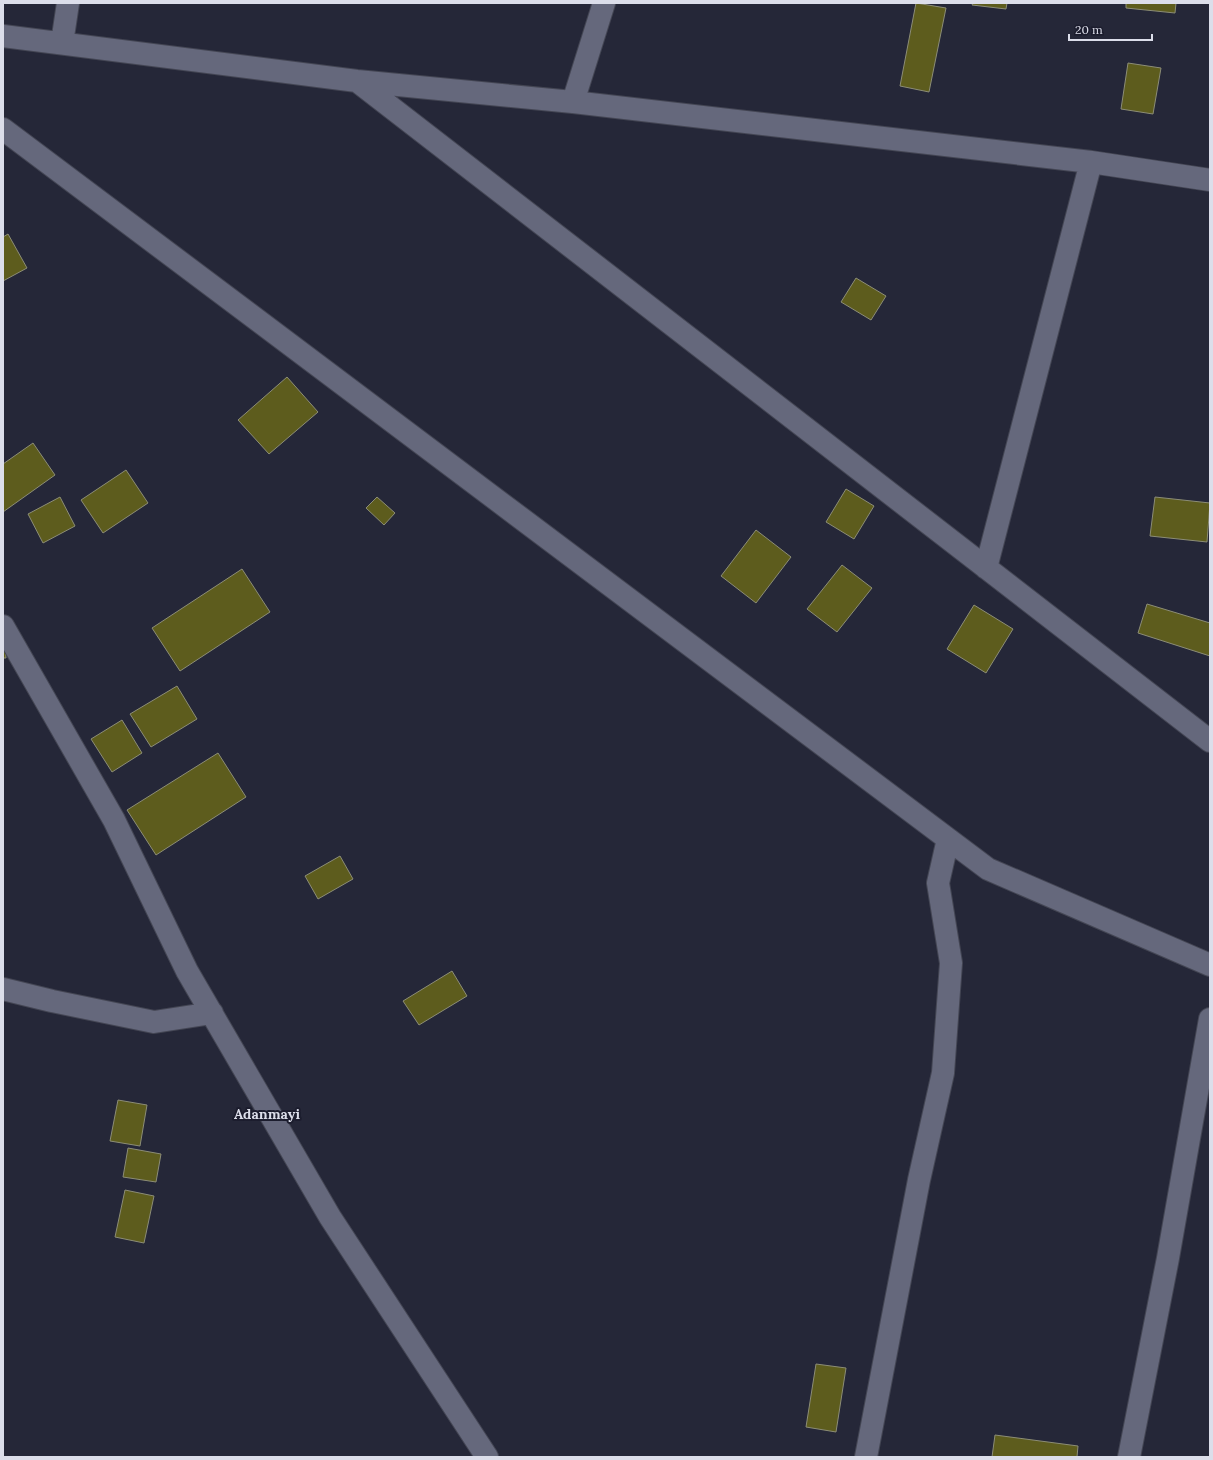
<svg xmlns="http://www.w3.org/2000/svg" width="1213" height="1460" font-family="Lora,serif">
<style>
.building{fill:#5d5c1d;stroke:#8c8d77}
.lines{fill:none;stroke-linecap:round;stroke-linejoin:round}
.minor-casing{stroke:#444654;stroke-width:24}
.minor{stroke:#65687c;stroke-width:22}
.labels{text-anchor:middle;stroke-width:4;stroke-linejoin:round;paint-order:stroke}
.quarter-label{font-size:14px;font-weight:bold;fill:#dcdeea;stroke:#1c1d2e}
</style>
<rect width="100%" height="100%" fill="#252738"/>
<path class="building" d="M916,3l30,5 -17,84 -29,-6z
M973,3h34l-1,6 -34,-4z
M1126,3h50l-1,10 -49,-5z
M1128,63l33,5 -8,46 -32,-5z
M8,234l19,34 -24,13v-44z
M856,278l30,18 -15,24 -30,-18z
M287,377l31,35 -49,42 -31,-34z
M33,443l22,32 -52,37v-48z
M126,470l22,33 -45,30 -22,-33z
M846,489l28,17 -20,33 -28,-17z
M60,497l15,29 -32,17 -15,-29z
M377,497l18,16 -11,12 -18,-17z
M1155,497l55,6 -3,39 -57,-6z
M756,530l35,27 -35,46 -35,-27z
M842,565l30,23 -35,44 -30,-23z
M242,569l28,43 -90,59 -28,-43z
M1147,604l63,19v33l-72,-23z
M974,605l39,24 -27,44 -39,-24z
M3,637h2l1,21h-3z
M177,686l20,33 -46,28 -21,-33z
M122,720l20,33 -30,19 -21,-33z
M218,753l28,44 -90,58 -29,-45z
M340,856l13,23 -35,20 -13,-23z
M452,971l15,25 -48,29 -16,-24z
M118,1100l29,5 -7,41 -30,-5z
M128,1148l33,6 -5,28 -33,-5z
M125,1190l29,6 -10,47 -29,-6z
M816,1364l30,4 -10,64 -30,-5z
M995,1435l83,11 -1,11h-85z"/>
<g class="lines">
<g class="minor-casing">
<path id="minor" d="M3,36l354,45 216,21 518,60 119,18
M62,43l6,-40
M357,81l853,660
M573,102l31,-99
M3,129l985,740 222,96
M986,568l105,-406
M3,626l111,194 73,151 143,246 157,240
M3,989l49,12 102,21 58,-9
M866,1457l53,-277 24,-107 8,-110 -13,-80 10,-44
M1129,1457l39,-199 42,-239"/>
</g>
<use href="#minor" class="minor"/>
</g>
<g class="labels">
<g class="quarter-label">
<text x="267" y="1119">Adanmayi</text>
</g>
</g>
<rect width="1213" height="1460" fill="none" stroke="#dcdeea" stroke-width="8"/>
<path d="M1069 34v6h83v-6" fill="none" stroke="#dcdeea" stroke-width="2"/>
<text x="1075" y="34" font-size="12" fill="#dcdeea" stroke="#1c1d2e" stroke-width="3" paint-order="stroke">20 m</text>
</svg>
